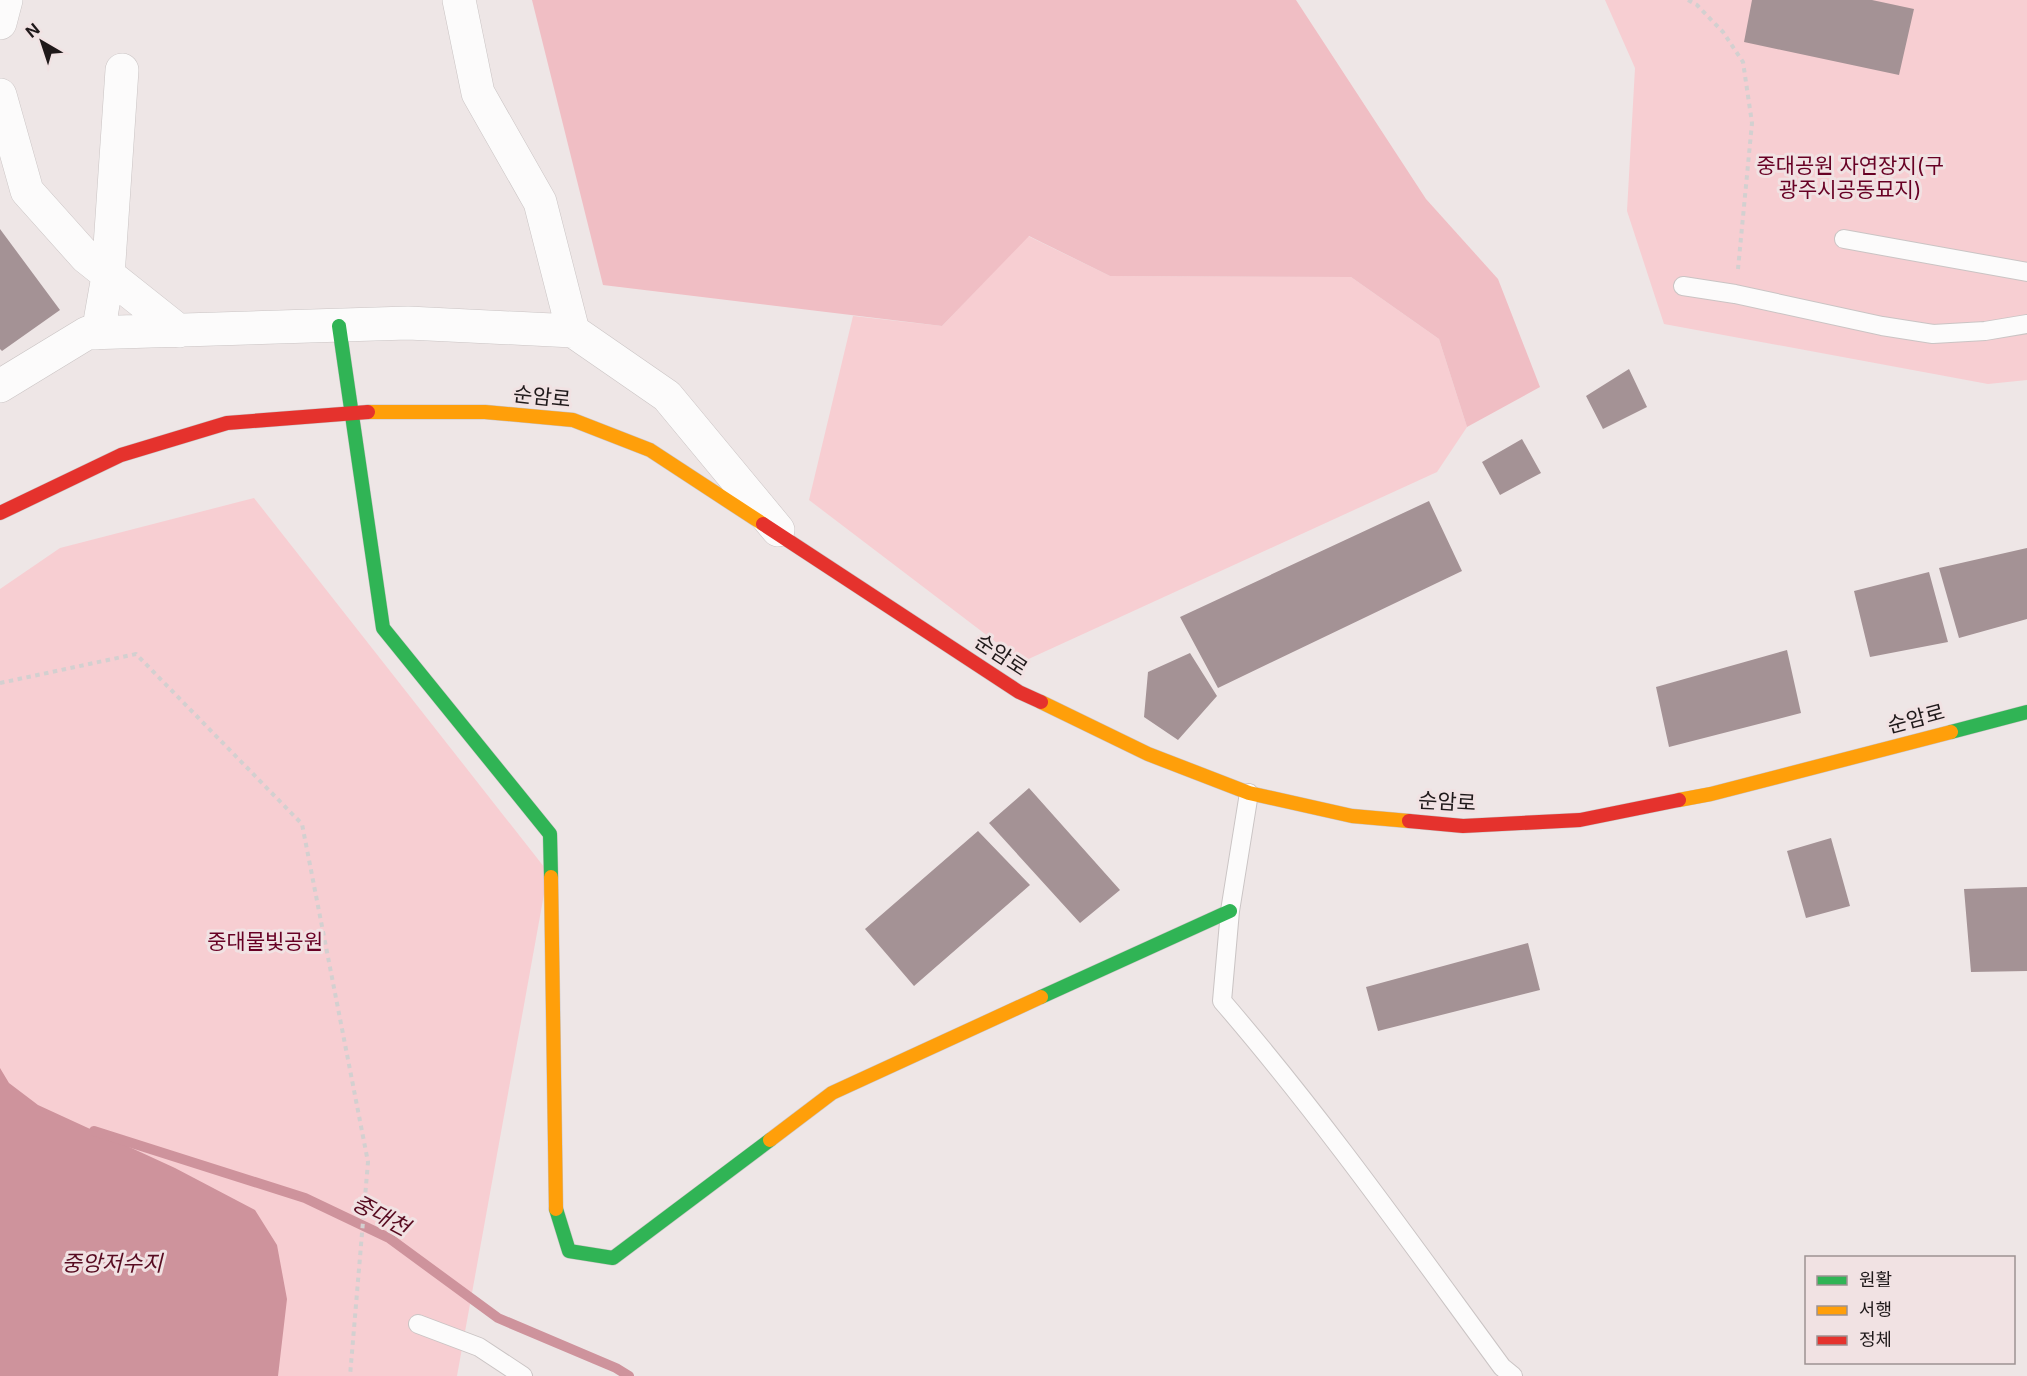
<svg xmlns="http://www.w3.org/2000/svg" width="2027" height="1376" font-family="Inter,'Noto Sans KR',sans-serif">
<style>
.green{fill:#f7ced2}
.forest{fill:#f0bec4}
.water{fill:#ce939c}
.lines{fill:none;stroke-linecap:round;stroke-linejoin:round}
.stream{stroke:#ce939c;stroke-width:10}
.building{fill:#a49295}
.lane-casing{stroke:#cac4c4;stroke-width:20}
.street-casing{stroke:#cac4c4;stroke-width:34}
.fast-casing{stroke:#cac4c4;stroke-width:15}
.slow-casing{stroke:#cac4c4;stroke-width:15}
.jam-casing{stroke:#cac4c4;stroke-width:15}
.path{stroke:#d3d0d0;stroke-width:4;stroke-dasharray:4.5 4.5;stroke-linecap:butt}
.lane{stroke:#fcfbfb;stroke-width:18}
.street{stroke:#fcfbfb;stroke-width:33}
.fast{stroke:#30b455;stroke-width:14}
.slow{stroke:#ff9f0a;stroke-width:14}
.jam{stroke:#e5322d;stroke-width:14}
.labels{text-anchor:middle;stroke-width:6;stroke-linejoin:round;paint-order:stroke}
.park-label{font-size:21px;fill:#670024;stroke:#f1e2e3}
.street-label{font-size:21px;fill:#1f191a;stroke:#f1e2e3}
.water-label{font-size:22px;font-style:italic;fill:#580c21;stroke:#f1e2e3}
</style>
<rect width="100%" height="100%" fill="#eee6e6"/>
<path class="green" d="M1605,0h422v380l-39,4 -324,-60 -37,-113 8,-143z
M1028,236l82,40 241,1 88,62 28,88 -30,45 -415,190 -213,-162 44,-184 89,10z
M254,498l294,374 -91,504h-457v-787l60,-41z"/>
<path class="forest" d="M532,0h764l130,199 72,80 42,108 -73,40 -28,-88 -88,-62 -241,-1 -81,-40 -87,90 -339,-41z"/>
<path class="water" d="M0,1068l9,15 29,22 137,63 80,42 22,35 10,54 -9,77h-278z"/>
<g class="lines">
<path class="stream" d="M94,1131l211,67 84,40 109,80 118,50 13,8"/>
</g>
<path class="building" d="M1752,0h120l42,9 -15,66 -155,-33z
M0,229l60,81 -58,41 -2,-2z
M1629,369l18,38 -44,22 -17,-33z
M1522,439l19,34 -41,22 -18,-33z
M1429,501l33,70 -244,117 -38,-71z
M2027,548v71l-68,19 -20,-70z
M1929,572l19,70 -78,15 -16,-66z
M1787,650l14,63 -132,34 -13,-60z
M1190,653l27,43 -39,44 -34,-23 4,-45z
M1029,788l91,102 -40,33 -91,-100z
M978,831l52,54 -116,101 -49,-57z
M1831,838l19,68 -44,12 -19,-67z
M2027,887v84l-56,1 -7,-83z
M1528,943l12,47 -162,41 -12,-44z"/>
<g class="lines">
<g class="lane-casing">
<path id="lane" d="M1844,239l183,33
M1683,286l52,8 147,32 51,8 52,-3 42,-7
M1249,793l-19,118 -8,90c100,116 189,242 280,366l11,9
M418,1324l61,23 44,29"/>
</g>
<g class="street-casing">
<path id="street" d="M459,0l19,93 62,109 33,129
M0,23l6,-23
M0,95l27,96 59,66 93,74
M98,333l10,-57 14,-206
M0,386l87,-53 321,-10 165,8 94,65 111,134"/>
</g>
<g class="fast-casing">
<path id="fast" d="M339,326l44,302 167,206 1,43
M1951,732l76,-20
M1041,997l189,-86
M556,1209l13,42 44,7 157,-118"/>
</g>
<g class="slow-casing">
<path id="slow" d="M368,412h117l88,8 77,30 113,74
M1041,702l107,52 101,39 103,23 57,5
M1679,800l32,-6 240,-62
M551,877l5,332
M770,1140l62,-47 209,-96"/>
</g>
<g class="jam-casing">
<path id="jam" d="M0,513l121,-58 106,-32 141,-11
M763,524l256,168 22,10
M1409,821l54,5 117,-6 99,-20"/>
</g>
<path class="path" d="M1688,0l9,5 26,27 20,30 9,61 -14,146
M0,683l136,-29 166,170 66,338 -18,214"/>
<use href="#lane" class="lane"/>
<use href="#street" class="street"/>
<use href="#fast" class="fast"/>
<use href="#slow" class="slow"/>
<use href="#jam" class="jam"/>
</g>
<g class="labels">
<g class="park-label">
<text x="1850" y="173">중대공원 자연장지(구<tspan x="1850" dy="24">광주시공동묘지)</tspan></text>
<text x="265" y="949">중대물빛공원</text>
</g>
<g class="street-label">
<text transform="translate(542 397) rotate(6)" y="7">순암로</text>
<text transform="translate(1001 655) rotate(33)" y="7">순암로</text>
<text transform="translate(1916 719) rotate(-15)" y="7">순암로</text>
<text transform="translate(1447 802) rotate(3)" y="7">순암로</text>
</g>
<g class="water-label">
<text transform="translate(381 1215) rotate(28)" y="8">중대천</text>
<text x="112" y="1271">중앙저수지</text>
</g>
</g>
<rect x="1805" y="1256" width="210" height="108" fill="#f1e2e3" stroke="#9d9293" stroke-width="1.5"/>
<rect x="1817" y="1276" width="30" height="9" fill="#30b455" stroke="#9d9293" stroke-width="1.5"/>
<text x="1859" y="1286" font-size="18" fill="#1f191a">원활</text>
<rect x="1817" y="1306" width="30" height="9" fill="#ff9f0a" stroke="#9d9293" stroke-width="1.5"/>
<text x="1859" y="1316" font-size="18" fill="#1f191a">서행</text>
<rect x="1817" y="1336" width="30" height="9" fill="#e5322d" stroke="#9d9293" stroke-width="1.5"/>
<text x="1859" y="1346" font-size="18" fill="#1f191a">정체</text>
<g transform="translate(42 42) rotate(321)" stroke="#f1e2e3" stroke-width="4.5" paint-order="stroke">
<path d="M0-4.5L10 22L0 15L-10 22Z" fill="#1f191a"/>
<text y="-9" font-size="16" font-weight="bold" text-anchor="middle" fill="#1f191a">N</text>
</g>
</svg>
